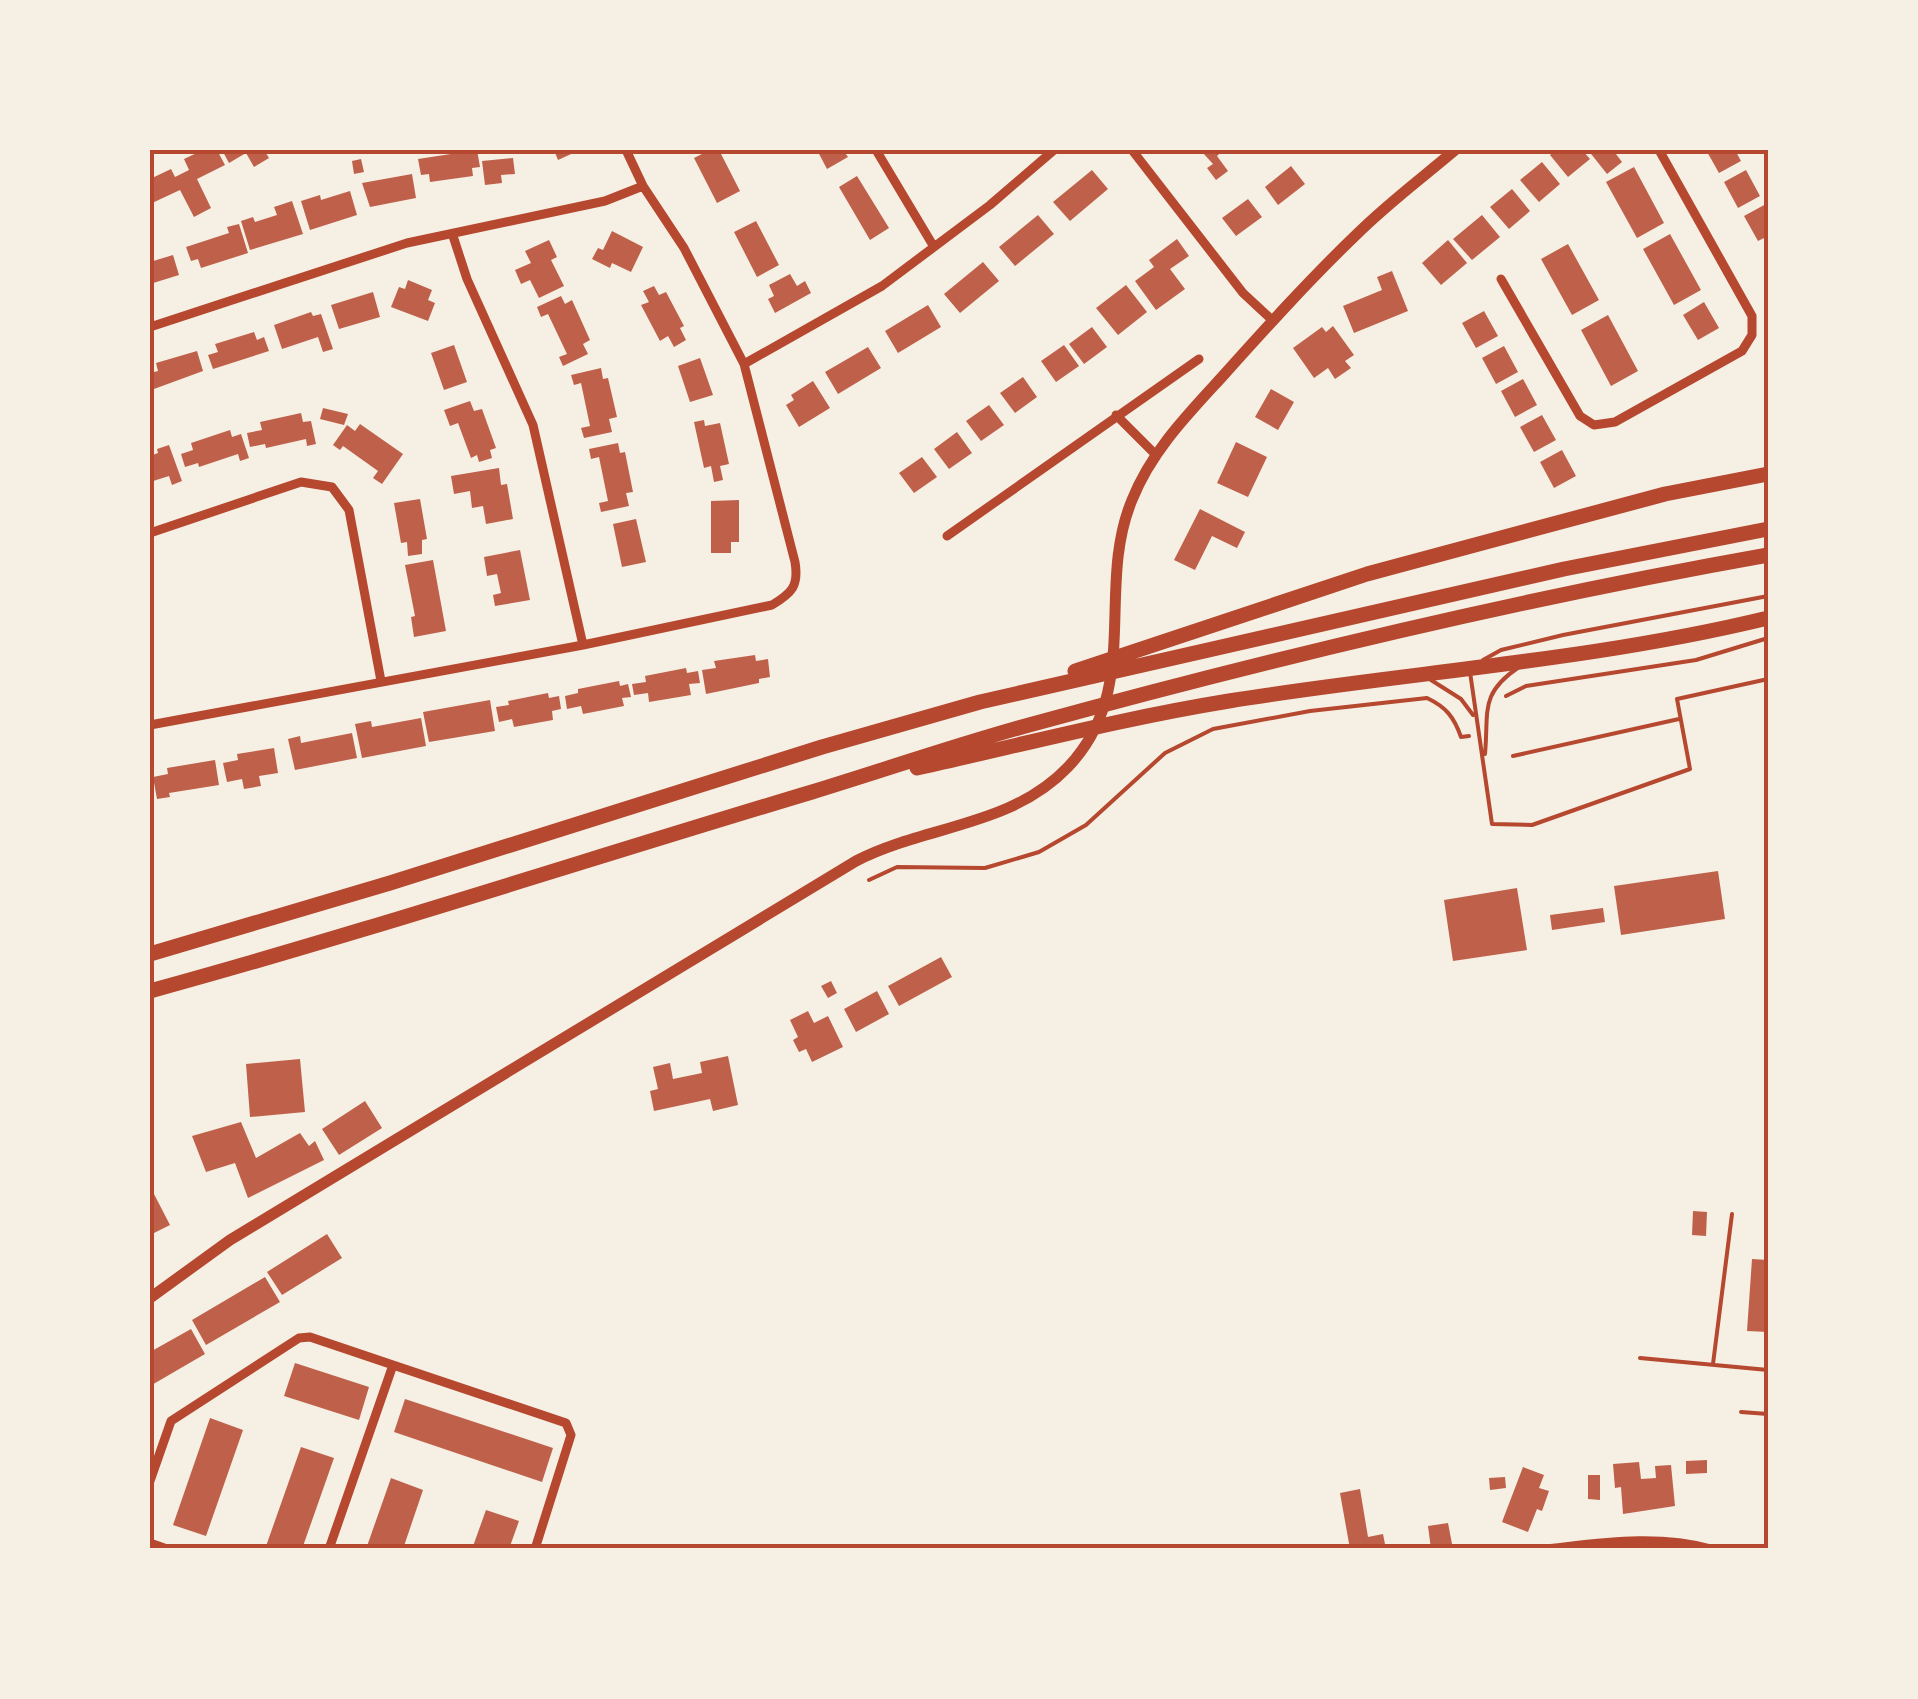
<svg xmlns="http://www.w3.org/2000/svg" width="1918" height="1699" font-family="Overpass,sans-serif">
<style>
.building{fill:#bf614a}
.lines{fill:none;stroke-linecap:round;stroke-linejoin:round}
.path{stroke:#b5482f;stroke-width:4}
.service{stroke:#b5482f;stroke-width:4}
.minor{stroke:#b5482f;stroke-width:9}
.tertiary{stroke:#b5482f;stroke-width:11}
.trunk{stroke:#b5482f;stroke-width:15}
.neatline{fill:none;stroke:#b5482f;stroke-width:4}
</style>
<rect width="100%" height="100%" fill="#f6efe4"/>
<path class="building" d="M203,150h14l8,15 -28,14 14,29 -17,9 -14,-27 -30,14v-25l21,-10 4,8 14,-7 -5,-11z
M222,150h42l5,8 -15,9 -8,-14 -17,10z
M477,150l3,17 -8,1 1,8 -43,6 -1,-8 -8,1 -3,-16z
M554,150h26l-22,10z
M710,150h9l21,41 -23,12 -23,-45z
M817,150h26l5,7 -21,12z
M1207,150h16l-6,6 11,15 -12,9 -9,-12 6,-4 -10,-11z
M1555,150h27l8,9 -22,18 -18,-22z
M1588,150h25l9,12 -15,12z
M1706,150h29l6,11 -22,12z
M513,158l2,16 -14,1 1,8 -17,2 -3,-24z
M361,159l3,13 -10,2 -2,-13z
M1542,162l18,22 -21,18 -19,-22z
M1291,166l14,18 -27,21 -13,-18z
M1634,167l30,56 -27,15 -31,-56z
M1092,170l16,19 -38,32 -17,-19z
M1746,170l14,26 -22,12 -14,-26z
M412,174l4,24 -46,9 -8,-24z
M857,176l32,52 -19,12 -31,-53z
M1512,189l18,22 -21,18 -19,-22z
M350,191l7,24 -47,15 -9,-29 19,-6 1,5z
M1248,199l14,18 -26,19 -14,-18z
M292,201l11,33 -53,16 -9,-29 12,-4 2,5 22,-7 -3,-8z
M1766,204l2,32 -10,5 -14,-25z
M1038,215l16,19 -39,32 -16,-19z
M1482,215l18,22 -28,23 -19,-21z
M756,221l23,44 -22,12 -23,-45z
M239,224l9,29 -47,15 -3,-9 -7,2 -5,-14 43,-14 -2,-6z
M612,231l31,16 -12,25 -19,-9 -2,5 -18,-9 6,-11 5,2z
M1670,234l31,56 -27,15 -31,-56z
M1177,239l12,17 -19,13 15,20 -29,21 -21,-29 19,-14 -5,-7z
M549,240l8,17 -6,3 13,26 -25,12 -9,-18 -9,4 -6,-14 16,-7 -6,-12z
M1448,240l19,23 -26,22 -19,-22z
M1568,244l31,56 -27,15 -31,-56z
M173,255l6,20 -29,9v-22z
M983,262l16,19 -39,32 -16,-19z
M1392,271l16,40 -54,22 -11,-27 39,-16 -5,-13z
M790,274l7,12 8,-5 6,12 -36,20 -7,-14 6,-3 -5,-11z
M408,280l24,10 -4,10 7,3 -7,18 -37,-14 8,-20 6,2z
M1126,285l21,27 -29,23 -22,-27z
M654,286l5,9 7,-3 18,34 -4,2 6,12 -12,7 -6,-11 -8,5 -19,-36 8,-3 -6,-11z
M373,292l7,25 -41,12 -8,-24z
M561,296l4,8 7,-4 18,40 -7,4 5,10 -25,12 -4,-9 8,-3 -19,-40 -7,3 -4,-10z
M1704,302l15,26 -21,12 -15,-25z
M928,305l13,22 -43,26 -13,-22z
M1484,311l14,25 -22,12 -14,-25z
M311,312l2,4 8,-2 12,35 -10,3 -5,-15 -36,12 -8,-24z
M1608,315l30,56 -27,15 -30,-56z
M1333,326l21,29 -9,6 6,7 -16,11 -7,-11 -14,10 -21,-30 29,-21 4,5z
M1092,327l15,20 -23,17 -15,-20z
M254,332l3,8 7,-3 5,14 -56,18 -5,-14 10,-3 -3,-8z
M454,345l13,37 -23,8 -13,-37z
M1064,345l15,21 -23,16 -15,-21z
M1504,346l14,26 -22,12 -14,-26z
M868,347l13,21 -43,26 -13,-22z
M197,351l6,20 -49,18 -4,-16 8,-2 -2,-8z
M700,358l13,37 -23,7 -12,-36z
M601,368l2,11 5,-1 9,39 -8,2 3,13 -28,6 -3,-10 9,-2 -9,-43 -7,2 -3,-10z
M1023,377l14,20 -22,16 -15,-20z
M1523,379l14,26 -22,12 -14,-26z
M813,381l17,27 -31,19 -13,-22 8,-5 -3,-5z
M1271,389l23,13 -16,28 -23,-13z
M470,401l4,10 8,-2 14,39 -6,2 2,8 -13,4 -2,-7 -6,3 -13,-35 -8,3 -6,-16z
M989,405l15,20 -23,16 -15,-20z
M323,408l25,6 -4,11 -24,-6z
M301,413l2,9 8,-1 5,23 -9,2 -1,-7 -40,9 -1,-4 -15,3 -3,-14 15,-3 -2,-8z
M1542,415l14,25 -22,12 -14,-25z
M704,420l1,6 15,-3 9,41 -9,2 3,14 -9,2 -3,-16 -7,2 -10,-46z
M360,424l43,30 -21,30 -9,-6 5,-7 -35,-25 -3,4 -7,-5 14,-20 8,6z
M230,430l2,7 9,-3 8,24 -9,3 -2,-7 -39,13 -1,-4 -13,4 -4,-13 12,-4 -2,-7z
M957,432l15,21 -23,16 -15,-20z
M1236,442l31,15 -19,40 -31,-14z
M618,443l2,10 5,-1 8,40 -7,1 3,13 -28,6 -2,-9 9,-2 -9,-44 -8,2 -2,-10z
M169,445l13,36 -10,4 -3,-9 -19,6v-26l8,-3 -1,-4z
M1562,450l14,26 -22,12 -14,-26z
M922,457l15,20 -23,16 -15,-20z
M499,468l2,17 6,-1 6,35 -27,5 -3,-18 -11,2 -2,-17 -16,3 -3,-18z
M420,499l7,40 -5,1v14l-14,2 -1,-14 -6,1 -7,-40z
M739,500v42h-8v11h-20v-52z
M1200,509l45,23 -8,16 -25,-12 -17,34 -21,-10z
M636,519l10,43 -24,5 -9,-43z
M520,550l10,50 -35,6 -2,-11 8,-2 -4,-19 -10,2 -3,-19z
M433,560l13,71 -32,6 -3,-20 4,-1 -10,-51z
M755,655l1,6 12,-2 2,18 -11,2v4l-53,11 -4,-24 14,-2 -2,-7z
M686,668l1,5 11,-2 2,12 -11,1 2,11 -42,7 -1,-9 -14,2 -2,-11 14,-2 -1,-6z
M619,681l1,5 8,-2 3,13 -9,1 2,8 -41,8 -2,-8 -14,3 -2,-13 13,-3v-4z
M548,693l1,5 10,-2 2,13 -9,2 1,9 -39,7 -2,-8 -13,3 -3,-15 13,-2 -1,-4z
M490,700l5,31 -66,11 -6,-30z
M421,718l5,28 -64,12 -7,-34 16,-3 1,6z
M352,733l5,25 -62,12 -7,-31 12,-3 1,7z
M274,748l4,25 -19,3 2,10 -17,3 -2,-10 -15,3 -4,-19 15,-3 -1,-6z
M215,760l4,25 -50,8 1,4 -13,2 -4,-22 15,-3 -1,-6z
M1718,871l7,48 -104,16 -7,-49z
M1517,888l10,62 -74,11 -9,-61z
M1603,908l2,14 -53,8 -2,-15z
M941,957l11,20 -53,29 -11,-20z
M831,981l6,12 -9,5 -7,-12z
M877,991l12,23 -33,18 -12,-23z
M808,1011l6,12 14,-7 15,31 -31,15 -6,-13 -7,3 -6,-12 5,-3 -8,-17z
M728,1056l10,49 -25,6 -3,-12 -56,12 -4,-20 8,-2 -5,-22 17,-4 3,16 29,-6 -2,-11z
M300,1059l5,53 -55,5 -4,-53z
M365,1101l17,27 -43,27 -17,-26z
M241,1122l15,36 44,-25 9,13 6,-5 9,19 -76,38 -13,-35 -29,9 -14,-36z
M154,1194l16,31 -20,10v-39z
M1693,1211l14,1 -1,24 -14,-1z
M327,1234l15,24 -60,37 -15,-23z
M1752,1259l16,1v72l-21,-1z
M265,1277l15,25 -74,43 -14,-25z
M191,1329l14,25 -55,32v-34z
M295,1363l74,24 -10,33 -75,-24z
M405,1399l148,49 -11,34 -148,-50z
M210,1418l33,12 -37,106 -33,-11z
M301,1447l33,11 -32,91h-37z
M1707,1460v13l-21,1v-13z
M1639,1462l2,17 15,-1 -1,-12 16,-1 4,41 -52,8 -2,-27 -6,1 -2,-24z
M1523,1467l21,8 -5,13 10,3 -7,20 -5,-2 -9,23 -26,-10z
M1588,1475h12v25l-12,-1z
M1505,1477l1,11 -16,2 -1,-12z
M391,1478l32,12 -20,59h-37z
M1360,1489l8,48 15,-3 3,15h-36l-10,-56z
M486,1510l33,11 -10,28h-37z
M1448,1523l5,26h-22l-3,-23z"/>
<g class="lines">
<path class="path" d="M1506,696l20,-10 170,-26 72,-22
M869,880l28,-13 88,1 54,-16 47,-27 79,-72 48,-24 97,-18 117,-13c19,9 27,19 34,39l8,-1"/>
<path class="service" d="M1483,660l18,-10 62,-15 205,-39
M1470,672l22,152 40,1 158,-56 -13,-70 91,-20
M1431,680l30,19 12,16
M1485,754c4,-43 -6,-60 34,-87
M1513,756l166,-37
M1640,1358l128,12
M1713,1364l19,-150
M1741,1412l27,2"/>
<path class="minor" d="M876,150l58,97
M1132,150l111,143 29,27
M453,236l14,43 66,146 50,220
M1501,279l79,137 14,9 21,-3 127,-71 10,-16v-19l-93,-166
M150,327l257,-84 198,-42 38,-15
M744,364l138,-78 108,-81 64,-55
M1116,415l39,39
M150,533l151,-51 31,5 17,23 32,171
M947,536l252,-177
M150,725l433,-80 189,-40c20,-12 27,-19 23,-43l-51,-198 -60,-116 -41,-62 -17,-36
M393,1365l173,58 5,12 -36,114
M150,1481l21,-60 128,-83 11,-1 83,28 -64,184
M150,1543l17,6
M1545,1549c56,-6 111,-15 166,0"/>
<path class="tertiary" d="M150,1298l80,-58 626,-379c70,-36 155,-34 212,-94 75,-79 27,-178 64,-267 19,-48 55,-85 89,-122 44,-49 88,-98 136,-144 30,-30 65,-56 98,-84"/>
<path class="trunk" d="M1075,671l292,-97 298,-80 103,-20
M917,768c104,-23 207,-50 312,-67 180,-29 362,-40 539,-83
M150,954l240,-71 432,-136 158,-45 584,-133 204,-40
M150,991c222,-61 441,-133 662,-199 72,-22 144,-47 217,-67 244,-67 491,-126 739,-170"/>
</g>
<rect width="1918" height="1699" fill="none" stroke="#f6efe4" stroke-width="305"/>
<rect x="152" y="152" width="1614" height="1394" class="neatline"/>
</svg>
